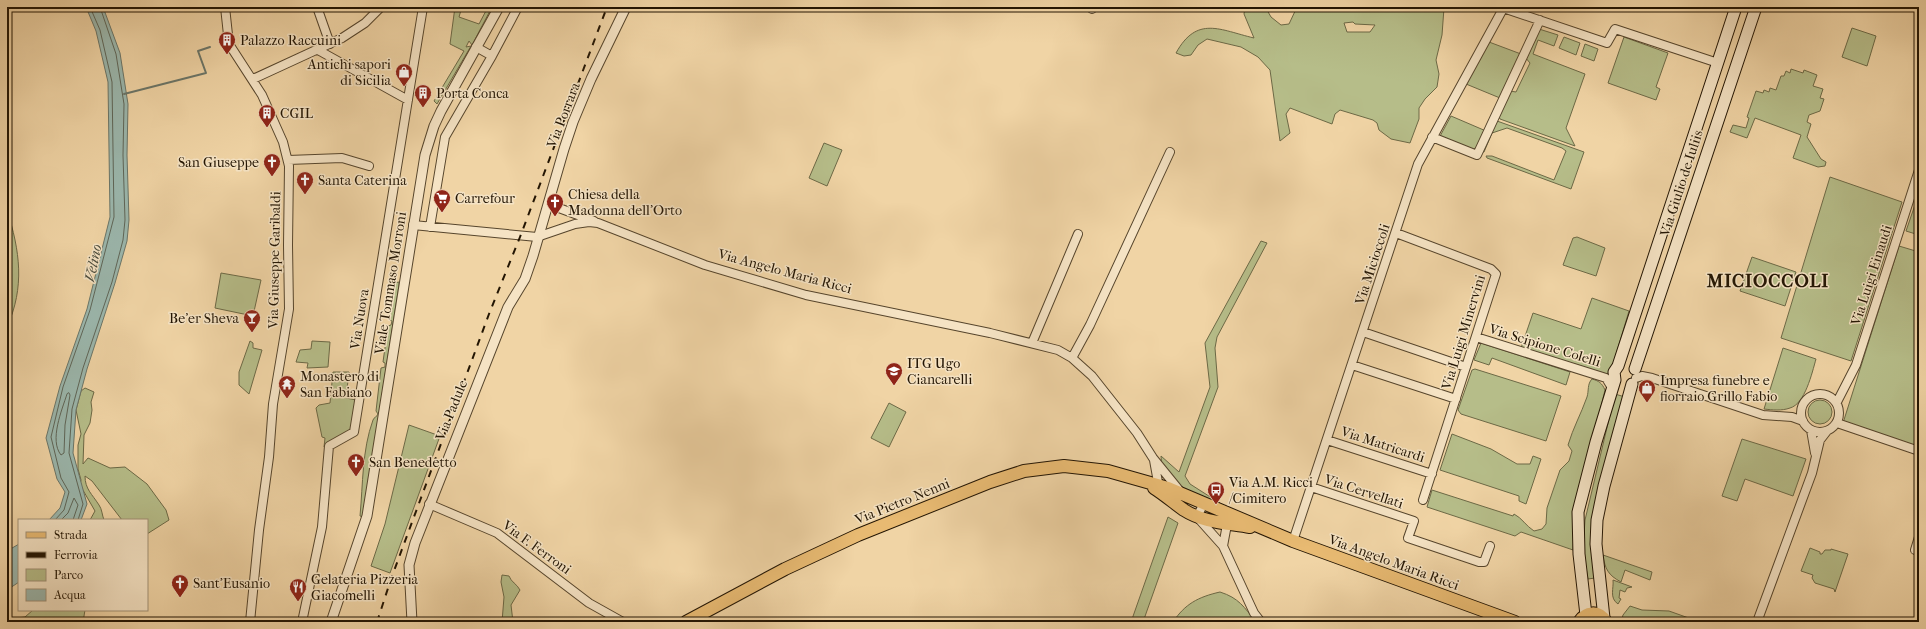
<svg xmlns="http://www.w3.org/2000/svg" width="1926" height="629" font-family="'IM FELL French Canon',serif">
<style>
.green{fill:#b6bd89;stroke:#6c6946;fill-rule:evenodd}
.water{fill:#9bb7ad;stroke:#6b7669}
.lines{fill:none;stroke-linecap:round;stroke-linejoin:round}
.shore{stroke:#5f6658;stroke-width:1}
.stream{stroke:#6b7669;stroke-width:2}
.minor-casing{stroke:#56452c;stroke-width:10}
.tertiary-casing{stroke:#56452c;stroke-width:11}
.secondary-casing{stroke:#231503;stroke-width:13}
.primary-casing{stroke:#231503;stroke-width:14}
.minor{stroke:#f5e3c4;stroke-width:8}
.tertiary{stroke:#f5e3c4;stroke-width:9}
.secondary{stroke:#f5e3c4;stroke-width:11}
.primary{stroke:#e8ba72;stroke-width:12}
.rail{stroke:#231503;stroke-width:2;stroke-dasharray:7 7;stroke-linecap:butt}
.labels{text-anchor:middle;stroke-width:3;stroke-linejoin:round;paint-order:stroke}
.poi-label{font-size:14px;fill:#231503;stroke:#f5e3c4;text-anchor:start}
.street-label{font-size:14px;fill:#231503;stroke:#f5e3c4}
.water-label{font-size:15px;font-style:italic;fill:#4d4e3e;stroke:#f5e3c4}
.district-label{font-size:18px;font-weight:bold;letter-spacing:1px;fill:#231503;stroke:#f5e3c4}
</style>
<rect width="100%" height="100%" fill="#f0d4a5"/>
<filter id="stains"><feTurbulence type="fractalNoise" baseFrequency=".005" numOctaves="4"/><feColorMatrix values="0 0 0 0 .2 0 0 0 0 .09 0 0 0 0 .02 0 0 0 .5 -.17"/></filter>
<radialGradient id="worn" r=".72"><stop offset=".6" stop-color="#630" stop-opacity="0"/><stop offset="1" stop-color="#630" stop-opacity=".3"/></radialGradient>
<path class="green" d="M455,7l6,3 -2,7 20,7 9,-17h4l-20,38 -3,-4 -3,6 5,-1 -34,58 -3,-3 30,-50 -14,-7z
M1245,7h24l-2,3 4,7 10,8 8,-1 8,-17h69l9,4 16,-4 53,1 -2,27 -6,25 3,14 -2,13 -12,12 -6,9v11l-9,24 -19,-4 -12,-9 -2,-7 -4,-3 -33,-10 -5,4 -3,10 -42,-16 -4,6 4,19 -10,8 -10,-71 -12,-13 -17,-10 -34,-8 -9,6 -7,10 -7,1 -8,-3c21,-38 44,-23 78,-15l-10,-24zM1353,22l2,2 20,1 -5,7h-23l-3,-9z
M1852,28l24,8 -9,30 -25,-9z
M1539,29l19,6 -4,11 -16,-6 -5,14 52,20 -19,54 9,18 -75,-27 -2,-4 12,-24 6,1 14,-29 -5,-6z
M1564,37l16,6 -4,12 -17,-7z
M1624,37l44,16 -12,34 4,2 -4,11 -48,-17z
M1489,42l32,12 -21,44 -34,-14z
M1585,44l13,5 -4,12 -13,-5z
M1791,69l12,4 1,-3 13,5 -4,11 10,3 -3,9 4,1 -4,12 -11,4 -2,7 4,2 -4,13 14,22 5,3 -1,4 -7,1 -25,-9 8,-23 -46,-17 -8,20 -17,-6 3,-7 13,3 3,-10 -2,-1 9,-26 7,2 1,-3 5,2 1,-4 6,2 5,-14h3l2,-5 4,2z
M1451,116l35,15 -10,21 -37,-14z
M1497,121l87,31 -13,37 -84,-31 -1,-2h6l62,24 12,-29 -4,-3 -55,-20 -15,5 -8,19h-3z
M824,143l18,7 -15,36 -18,-8z
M1830,177l72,25 -51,159 -70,-23z
M1917,199h2v36l-13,-4z
M7,210c13,41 18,77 0,117z
M1577,237l28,11 -9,28 -33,-11 10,-27z
M1261,241l6,2 -50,94 -2,11 3,39 -33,89 5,8 36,23 -48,-19 -16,-18 -1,-14 18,16 31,-85 -5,-44z
M1899,246l20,6v195l-76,-24z
M1752,257l44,15 -11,34 -45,-15z
M221,273l40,7 -8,36 -38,-8z
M399,282v3l-36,232 -3,-1c3,-32 2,-66 13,-96 1,-3 4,-3 5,-6l-2,-3 5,-43 4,-1v-4l-2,-1 5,-36 3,-1 1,-4 -4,-2 6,-36z
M1592,298l37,13 -18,60 -4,3 -86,-26 12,-35 48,16z
M250,341l3,2v5l9,2 -13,44 -10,-9v-13z
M312,341l18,1 -2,25 -21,1 1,-5 -12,-1 4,-12 11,-1z
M1481,343l89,29 -4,13 -74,-27 -3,7 -15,-5z
M1783,348l33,11c-4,14 -11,45 -26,49 -8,3 -18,2 -26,1z
M1475,369l86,27 -15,45 -85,-27 -3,-4 14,-40z
M333,372h16l-3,26 10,2 -2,32 -25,14 -5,1 1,-9 -3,-1 -6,-29 3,-3 11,-2z
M1592,379c7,2 10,4 13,11l-30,125 -2,35 -52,-18 -6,4 -88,-29 5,-17 81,26 1,-2c8,4 12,12 20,17l8,-2 4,-5 1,-16 13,-38 9,-9 3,-10 -4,-6c5,-17 13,-31 19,-48 2,-6 0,-13 5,-18z
M85,388l9,4 -3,10 1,8 -2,13 -6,12 -1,29 5,-6 22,10 15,-1 22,17 19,26 3,10 -22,14v-14h-25l-30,-39 -7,-5c0,13 7,18 14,29 3,4 3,10 5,15h-14l5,-9 -15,-26 1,-5 -3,-11v-24l3,-11 -5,-24 5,-19z
M1615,394l10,3 -26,99 -4,82 -7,1 -5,-28 2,-31z
M1808 412a12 12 0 1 1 24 0a12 12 0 1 1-24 0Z
M889,403l17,9 -17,35 -18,-9z
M409,425l31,11 -50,137 -19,-7 14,-42z
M1452,434l39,15 26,15h13l3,-8 8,3 -15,45 -7,-3v-5l-79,-26z
M1742,439l64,20 -13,37 -48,-17 -8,22 -15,-5z
M1168,517l10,6 -35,99h-12z
M1810,548l10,4v2h2l3,-4h6v-1l17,5 -13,38 -1,-3 -19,-6 -3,-5 1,-3 -12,-4z
M1603,555l49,17 -2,8 -25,-10 -4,12c-13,-7 -16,-13 -18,-27z
M502,575l7,1c2,6 8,8 11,14l-9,15 2,17h-11l2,-25 -3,-15z
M1613,580l19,7 -5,1 -2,4 -5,-2 -1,8 2,1 -3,5c-9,-6 -4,-16 -5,-24z
M1220,592c19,6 24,15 36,30h-83c12,-18 25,-25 47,-30z
M1630,606l12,4 27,1 31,11h-79l2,-7z
M33,610h52l-2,12h-68l2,-4 8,-1z"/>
<path class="water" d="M86,7h17l17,46 8,51 -1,51 2,65 -2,21 -12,42 -28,86 -11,41 -3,43 14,51 -6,16h-32l11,-12 5,-16 -8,-13 -11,-41 14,-52 27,-77 23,-92 -2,-135 -12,-51z
M19,544v38l-12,8v-39z"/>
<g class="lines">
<path class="shore" d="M69,393l1,2 -5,30 -1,28 -3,2c-12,-15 1,-45 6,-61z
M55,520l9,-10 5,-18 -8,-14 -10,-41 12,-50 27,-77 24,-93 -2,-135 -12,-52 -10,-23
M61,520l7,-7 6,-15 4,7 -5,15
M78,520l5,-16 -14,-51 3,-44 11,-41 29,-86 11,-42 2,-20 -2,-65 1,-51 -8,-50 -16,-47"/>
<path class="stream" d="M124,94l82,-21 -8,-22 12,-4"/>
<g class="minor-casing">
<path id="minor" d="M225,7l4,37 33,51 21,47 6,24 -1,79 1,64 -16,95 -4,53 -10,73 -9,92
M317,7l13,37
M1503,8l104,35 8,-14 103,34
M1092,9v-2
M476,47l16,9
M318,50l90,50
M253,79l89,-41 23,-15 16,-16
M1432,137l45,18 63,-135
M288,160l54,-2 27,8
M548,204l46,17
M413,225l124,12 38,-13 14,-2 9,1 107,42 101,30 184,38 68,17 14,8 20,18 45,57 16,25 26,32
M430,227l15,-90 47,-81 26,-49
M1396,233l95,36 5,5 -73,226
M1363,332l103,35
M1476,337l130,41 6,10
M1032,343l46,-109
M1072,358l18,-33 80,-173
M1352,365l104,34
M1636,378l6,-2 10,2 111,37 29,2 11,4
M1801 413a19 19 0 1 1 38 0a19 19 0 1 1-38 0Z
M1837,402l19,-37 63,-195
M1837,423l82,28
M1811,430l4,23
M1327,440l105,34
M1154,460l5,28
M1311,487l103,34 -6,17 71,24h5l6,-16
M1204,503l-7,14 26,29 31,67 7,9
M429,504l68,29 92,70 34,19
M1293,541l125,-377 86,-157
M1223,546l5,-27
M1915,550l4,-13
M302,622l20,-95 7,-81 25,-14 69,-425
M1757,622l55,-149 8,-33 7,-9"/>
</g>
<g class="tertiary-casing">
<path id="tertiary" d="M331,622l36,-106 58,-361 9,-29 7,-15 58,-104
M412,622l-3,-57 6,-22 93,-236 17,-28 8,-23 31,-107 9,-27 18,-43 35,-72"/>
</g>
<g class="secondary-casing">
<path id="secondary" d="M1635,369l121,-362
M1586,615l-7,-61 -1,-42 18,-70 19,-62 -1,-8 4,-6 118,-359
M1604,618l-8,-74 1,-24 7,-34 28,-102"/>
</g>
<g class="primary-casing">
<path id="primary" d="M1154,488c11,7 20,15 30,22 20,13 44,13 66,17
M686,622l99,-53 73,-34 132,-53 34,-11 40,-5 44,5 60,17 125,53 222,81
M1579,622c7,-11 20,-12 27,0"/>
</g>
<use href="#minor" class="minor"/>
<use href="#tertiary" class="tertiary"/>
<use href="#secondary" class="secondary"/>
<use href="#primary" class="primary"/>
<path class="rail" d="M377,622l14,-43 98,-265 31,-77 87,-230"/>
</g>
<defs>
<g id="building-pin" transform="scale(0.9)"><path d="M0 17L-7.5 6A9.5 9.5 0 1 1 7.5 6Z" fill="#8f2418" stroke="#f5e3c4"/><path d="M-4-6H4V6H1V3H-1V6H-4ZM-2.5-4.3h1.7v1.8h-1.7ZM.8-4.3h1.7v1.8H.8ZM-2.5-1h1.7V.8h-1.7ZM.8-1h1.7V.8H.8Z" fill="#fff"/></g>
<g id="shop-pin" transform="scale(0.9)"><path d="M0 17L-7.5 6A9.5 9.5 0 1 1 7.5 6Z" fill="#8f2418" stroke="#f5e3c4"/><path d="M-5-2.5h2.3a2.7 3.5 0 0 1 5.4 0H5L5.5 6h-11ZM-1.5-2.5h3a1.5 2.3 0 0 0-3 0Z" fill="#fff"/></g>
<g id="church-pin" transform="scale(0.9)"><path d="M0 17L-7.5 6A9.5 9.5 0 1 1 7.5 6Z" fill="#8f2418" stroke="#f5e3c4"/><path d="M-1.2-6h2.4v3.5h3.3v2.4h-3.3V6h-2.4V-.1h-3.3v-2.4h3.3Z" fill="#fff"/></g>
<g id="supermarket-pin" transform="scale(0.9)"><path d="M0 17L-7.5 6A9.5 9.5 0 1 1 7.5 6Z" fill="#8f2418" stroke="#f5e3c4"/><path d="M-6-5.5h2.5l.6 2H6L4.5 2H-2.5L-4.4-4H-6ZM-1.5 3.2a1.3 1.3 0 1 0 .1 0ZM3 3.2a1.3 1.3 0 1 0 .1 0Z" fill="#fff"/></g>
<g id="bar-pin" transform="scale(0.9)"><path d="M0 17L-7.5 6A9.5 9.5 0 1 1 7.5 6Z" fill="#8f2418" stroke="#f5e3c4"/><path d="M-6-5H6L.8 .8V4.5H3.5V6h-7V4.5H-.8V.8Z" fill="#fff"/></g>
<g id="school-pin" transform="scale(0.9)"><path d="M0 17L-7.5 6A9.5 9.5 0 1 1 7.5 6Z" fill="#8f2418" stroke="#f5e3c4"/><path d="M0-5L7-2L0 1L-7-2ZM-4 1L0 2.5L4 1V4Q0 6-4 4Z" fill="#fff"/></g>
<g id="temple-pin" transform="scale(0.9)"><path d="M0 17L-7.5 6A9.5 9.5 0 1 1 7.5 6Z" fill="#8f2418" stroke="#f5e3c4"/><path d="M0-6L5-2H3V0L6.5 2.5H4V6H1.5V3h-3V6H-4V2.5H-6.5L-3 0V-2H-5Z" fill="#fff"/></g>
<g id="bus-pin" transform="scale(0.9)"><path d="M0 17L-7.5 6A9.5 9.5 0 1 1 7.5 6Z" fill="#8f2418" stroke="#f5e3c4"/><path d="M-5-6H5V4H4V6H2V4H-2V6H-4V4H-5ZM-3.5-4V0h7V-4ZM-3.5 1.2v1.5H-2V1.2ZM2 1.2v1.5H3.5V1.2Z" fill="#fff"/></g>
<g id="restaurant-pin" transform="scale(0.9)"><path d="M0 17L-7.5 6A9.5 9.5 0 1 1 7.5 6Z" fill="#8f2418" stroke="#f5e3c4"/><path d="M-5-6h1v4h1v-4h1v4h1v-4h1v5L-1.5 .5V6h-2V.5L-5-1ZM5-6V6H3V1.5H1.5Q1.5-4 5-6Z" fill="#fff"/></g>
</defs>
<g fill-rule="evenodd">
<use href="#building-pin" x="227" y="40"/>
<use href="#shop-pin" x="404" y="72"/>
<use href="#building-pin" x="423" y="93"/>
<use href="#building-pin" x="267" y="113"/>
<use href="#church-pin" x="272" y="162"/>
<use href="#church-pin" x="305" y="180"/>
<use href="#supermarket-pin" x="442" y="198"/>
<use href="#church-pin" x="555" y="202"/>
<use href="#bar-pin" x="252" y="318"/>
<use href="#school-pin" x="894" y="371"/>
<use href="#temple-pin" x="287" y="384"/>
<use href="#shop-pin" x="1647" y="388"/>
<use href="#church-pin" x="356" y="462"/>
<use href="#bus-pin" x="1216" y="490"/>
<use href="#church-pin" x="180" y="583"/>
<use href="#restaurant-pin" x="298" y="587"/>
</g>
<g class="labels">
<g class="poi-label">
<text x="240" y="45">Palazzo Raccuini</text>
<text x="391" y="69" text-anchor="end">Antichi sapori<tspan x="391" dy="16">di Sicilia</tspan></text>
<text x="436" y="98">Porta Conca</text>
<text x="280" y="118">CGIL</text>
<text x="259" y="167" text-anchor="end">San Giuseppe</text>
<text x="318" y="185">Santa Caterina</text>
<text x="568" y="199">Chiesa della<tspan x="568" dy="16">Madonna dell'Orto</tspan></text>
<text x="455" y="203">Carrefour</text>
<text x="239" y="323" text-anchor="end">Be'er Sheva</text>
<text x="907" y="368">ITG Ugo<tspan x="907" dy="16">Ciancarelli</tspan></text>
<text x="300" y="381">Monastero di<tspan x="300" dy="16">San Fabiano</tspan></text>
<text x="1660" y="385">Impresa funebre e<tspan x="1660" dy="16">fiorraio Grillo Fabio</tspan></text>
<text x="369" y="467">San Benedetto</text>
<text x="1229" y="487">Via A.M. Ricci<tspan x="1229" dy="16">/Cimitero</tspan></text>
<text x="311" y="584">Gelateria Pizzeria<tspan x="311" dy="16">Giacomelli</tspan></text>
<text x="193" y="588">Sant'Eusanio</text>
</g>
<g class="street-label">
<text transform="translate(563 115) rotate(-69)" y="5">Via Porrara</text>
<text transform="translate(1681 183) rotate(-72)" y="5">Via Giulio de Iuliis</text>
<text transform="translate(274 260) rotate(-89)" y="5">Via Giuseppe Garibaldi</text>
<text transform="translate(1372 264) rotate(-72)" y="5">Via Micioccoli</text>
<text transform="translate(785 271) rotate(15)" y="5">Via Angelo Maria Ricci</text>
<text transform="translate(1871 275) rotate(-72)" y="5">Via Luigi Einaudi</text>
<text transform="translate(390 283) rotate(-81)" y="5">Viale Tommaso Morroni</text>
<text transform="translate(359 319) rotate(-81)" y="5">Via Nuova</text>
<text transform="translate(1463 332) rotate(-73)" y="5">Via Luigi Minervini</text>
<text transform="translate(1545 345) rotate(17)" y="5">Via Scipione Colelli</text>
<text transform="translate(451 410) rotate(-68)" y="5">Via Padule</text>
<text transform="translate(1383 444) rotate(18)" y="5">Via Matricardi</text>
<text transform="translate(1364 491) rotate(18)" y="5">Via Cervellati</text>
<text transform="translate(902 501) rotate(-22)" y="5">Via Pietro Nenni</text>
<text transform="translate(537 547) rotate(36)" y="5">Via F. Ferroni</text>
<text transform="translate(1394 562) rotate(20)" y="5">Via Angelo Maria Ricci</text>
</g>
<g class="water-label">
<text transform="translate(93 263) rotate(-79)" y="5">Velino</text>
</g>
<g class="district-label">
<text x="1768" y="287">MICIOCCOLI</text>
</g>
</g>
<rect width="1926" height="629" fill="none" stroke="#f0d4a5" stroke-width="24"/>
<rect x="8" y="8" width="1910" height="613" fill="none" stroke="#231503" stroke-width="2"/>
<rect x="12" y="12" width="1902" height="605" fill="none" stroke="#231503"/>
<rect x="18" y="519" width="130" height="92" fill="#f5e3c4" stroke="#a19177"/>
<rect x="26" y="532" width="20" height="6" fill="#e8ba72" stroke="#a19177"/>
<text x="54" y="539" font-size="12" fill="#231503">Strada</text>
<rect x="26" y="552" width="20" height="6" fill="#231503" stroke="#a19177"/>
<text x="54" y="559" font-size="12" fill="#231503">Ferrovia</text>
<rect x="26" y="569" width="20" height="12" fill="#b6bd89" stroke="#a19177"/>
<text x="54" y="579" font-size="12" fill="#231503">Parco</text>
<rect x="26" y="589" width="20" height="12" fill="#9bb7ad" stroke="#a19177"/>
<text x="54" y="599" font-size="12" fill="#231503">Acqua</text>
<rect width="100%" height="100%" filter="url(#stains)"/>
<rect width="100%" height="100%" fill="url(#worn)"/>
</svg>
